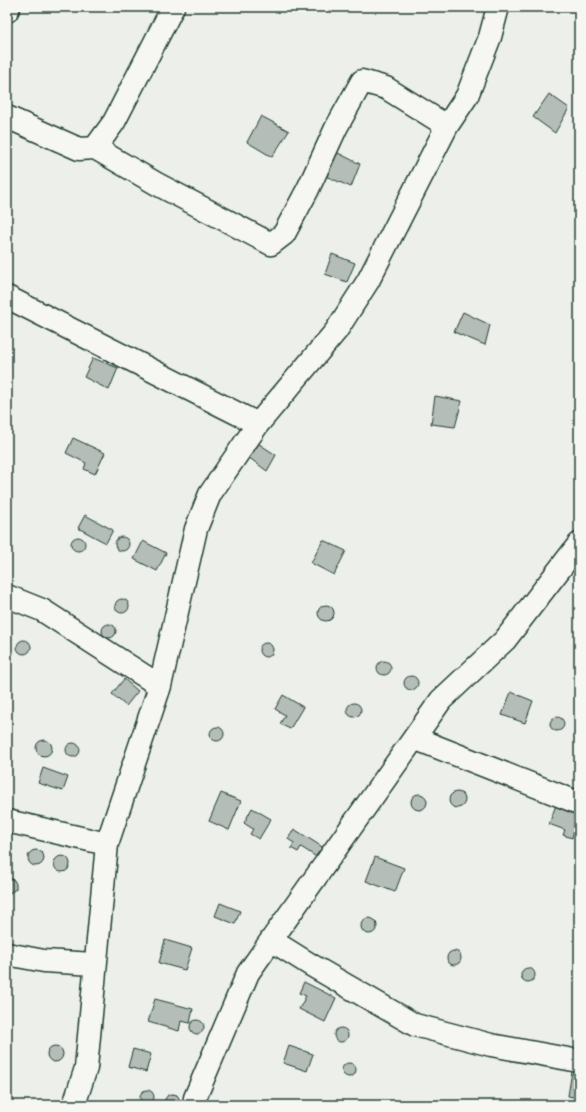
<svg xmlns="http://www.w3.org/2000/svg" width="586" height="1112" font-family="Delius,sans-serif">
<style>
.building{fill:#b4bdb8;stroke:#1f3d34}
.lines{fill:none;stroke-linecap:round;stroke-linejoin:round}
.minor-casing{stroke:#1f3d34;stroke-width:25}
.minor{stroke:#f6f6f2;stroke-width:22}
</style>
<rect width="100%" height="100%" fill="#edefea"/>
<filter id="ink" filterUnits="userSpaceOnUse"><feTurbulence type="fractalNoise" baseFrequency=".025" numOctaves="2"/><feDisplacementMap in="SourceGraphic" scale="8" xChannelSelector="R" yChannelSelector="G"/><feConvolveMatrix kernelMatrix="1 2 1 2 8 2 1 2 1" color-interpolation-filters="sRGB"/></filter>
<g filter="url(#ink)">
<path class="building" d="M549,94l20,14 -14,25 -22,-16z
M261,116l28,15 -17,26 -25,-15z
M334,151l26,13 -9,23 -28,-12z
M332,254l23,9 -8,19 -22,-8z
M463,312l27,13 -5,20 -31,-13z
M93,358l25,10 -9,22 -25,-13z
M435,396l27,5 -7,26 -24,-3z
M73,438l32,15 -10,21 -11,-5 2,-6 -20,-10z
M253,440l23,15 -9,16 -23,-17z
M85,515l28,15 -7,13 -28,-15z
M115 544a7 7 0 1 1 14 0a7 7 0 1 1-14 0Z
M71 544a7 7 0 1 1 14 0a7 7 0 1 1-14 0Z
M323,540l23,11 -12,24 -23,-12z
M143,541l23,12 -9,18 -23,-12z
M115 606a7 7 0 1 1 14 0a7 7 0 1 1-14 0Z
M318 613a8 8 0 1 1 16 0a8 8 0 1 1-16 0Z
M102 631a7 7 0 1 1 14 0a7 7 0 1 1-14 0Z
M7,631l4,1 -4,9z
M17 647a7 7 0 1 1 14 0a7 7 0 1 1-14 0Z
M259 650a7 7 0 1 1 14 0a7 7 0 1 1-14 0Z
M377 668a7 7 0 1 1 14 0a7 7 0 1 1-14 0Z
M404 683a7 7 0 1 1 14 0a7 7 0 1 1-14 0Z
M124,679l14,12 -12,15 -14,-12z
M511,692l22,9 -8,22 -23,-8z
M283,695l20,12 -13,22 -10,-5 5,-9 -10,-6z
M347 710a7 7 0 1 1 14 0a7 7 0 1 1-14 0Z
M550 724a7 7 0 1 1 14 0a7 7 0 1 1-14 0Z
M210 734a7 7 0 1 1 14 0a7 7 0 1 1-14 0Z
M36 748a8 8 0 1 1 16 0a8 8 0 1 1-16 0Z
M66 750a7 7 0 1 1 14 0a7 7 0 1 1-14 0Z
M43,768l25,9 -5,14 -25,-8z
M449 800a8 8 0 1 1 16 0a8 8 0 1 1-16 0Z
M221,793l20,8 -12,29 -20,-9z
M411 802a8 8 0 1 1 16 0a8 8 0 1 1-16 0Z
M556,805l23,8 -7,25 -9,-3 2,-5 -16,-6z
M252,808l19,11 -12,20 -9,-5 3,-5 -9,-6z
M294,829l30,19 -6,10 -17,-11 -3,5 -7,-4 3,-5 -6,-4z
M28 858a8 8 0 1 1 16 0a8 8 0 1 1-16 0Z
M54 864a8 8 0 1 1 16 0a8 8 0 1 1-16 0Z
M375,857l29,11 -9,24 -29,-11z
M9,878l5,2 2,4v5l-8,5 -1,-15z
M220,903l20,8 -5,13 -20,-8z
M361 926a8 8 0 1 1 16 0a8 8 0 1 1-16 0Z
M165,940l27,8 -7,22 -26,-7z
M447 958a7 7 0 1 1 14 0a7 7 0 1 1-14 0Z
M521 975a7 7 0 1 1 14 0a7 7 0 1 1-14 0Z
M304,982l32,16 -11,24 -26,-13 7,-13 -7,-3z
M155,999l38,10 -3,14 -9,-2 -2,10 -31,-9z
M190 1027a7 7 0 1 1 14 0a7 7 0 1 1-14 0Z
M334 1035a7 7 0 1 1 14 0a7 7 0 1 1-14 0Z
M289,1046l24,8 -6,17 -24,-8z
M47 1054a8 8 0 1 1 16 0a8 8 0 1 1-16 0Z
M133,1049l18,5 -5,18 -18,-5z
M342 1070a7 7 0 1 1 14 0a7 7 0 1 1-14 0Z
M572,1071l7,2v25l-11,-2z
M140 1097a7 7 0 1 1 14 0a7 7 0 1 1-14 0Z
M173,1094l4,1 3,5 -1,5h-13l-1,-6 3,-4z"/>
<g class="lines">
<g class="minor-casing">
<path id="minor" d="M7,11l2,-4
M7,117l72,32 16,-1 19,-26 59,-115
M95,148l62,36 114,60 13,-10 24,-45 28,-61 26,-47 24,7 61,38
M7,297l251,127
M7,596l35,14 118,76
M414,738l165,65
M7,821l100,23
M271,940l40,25 104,60 76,20 88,16
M7,954l37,7 50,3
M74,1105l12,-37 21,-224 53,-158 36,-157 14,-35 48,-70 78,-93 32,-50 79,-155 20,-30 23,-59 8,-30
M194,1105l1,-7 53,-125 193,-273 64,-60 74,-96"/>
</g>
<use href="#minor" class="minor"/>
</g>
</g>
<rect width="586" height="1112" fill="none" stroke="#f6f6f2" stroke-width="24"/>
<rect x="12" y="12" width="562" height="1088" fill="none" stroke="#1f3d34" stroke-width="1.5" filter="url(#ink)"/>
</svg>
